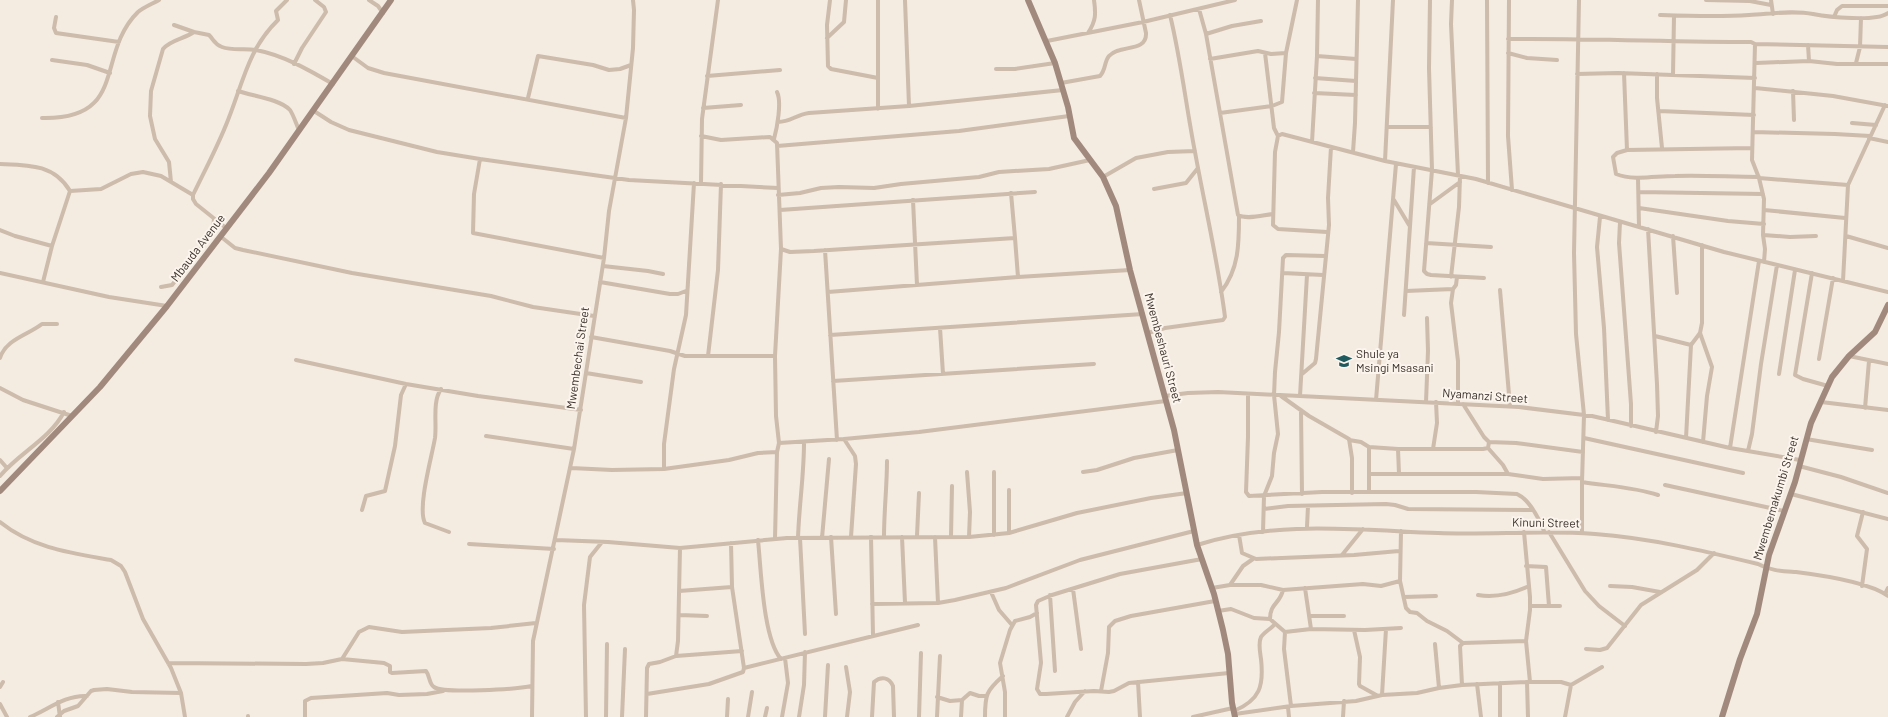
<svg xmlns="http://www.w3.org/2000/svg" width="1888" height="717" font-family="Barlow,sans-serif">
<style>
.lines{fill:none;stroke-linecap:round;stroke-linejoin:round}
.street{stroke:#cdbbac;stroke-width:4}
.secondary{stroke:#a18a7d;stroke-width:6}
.labels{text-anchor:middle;stroke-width:4;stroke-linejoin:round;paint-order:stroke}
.street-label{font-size:12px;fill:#3b302b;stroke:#fbf5ee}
.poi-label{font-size:12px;fill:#3b302b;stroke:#fbf5ee;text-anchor:start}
</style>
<rect width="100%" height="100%" fill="#f4ebe1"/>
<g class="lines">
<path class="street" d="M369,0l9,6 5,7
M830,0l-3,25 1,41 3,3 47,9
M878,0v109
M905,0l4,106
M1430,0l-1,68 3,102 -8,101 3,3 4,1 53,3
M1452,0l-1,24 7,151
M1487,0l1,183
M1509,0l-1,136 4,54
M1579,0l-5,253 2,81 8,81 -2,67v51
M1706,0l44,1 21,4
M1771,0l2,14
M1199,9l7,25 32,181c9,5 25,0 35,-1
M1660,15c30,1 59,2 89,0 21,-1 43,-5 64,-1 15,3 63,8 75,-1
M56,17l-2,11 2,5 63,9
M1834,17l3,-7 5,-4h46
M174,25l20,7 15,3c5,5 5,9 13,12 10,4 23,1 34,3 27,5 53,20 77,34
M1088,33c8,-12 8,-19 6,-33
M1206,34l26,-8 29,-5
M827,38l17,-16 2,-22
M1508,39c81,-1 162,3 243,3l4,2 -3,116 7,18 5,21 -1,36 2,14 -1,13
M1047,41l96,-19 92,-22
M1755,44l133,3
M1808,45l1,16
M1265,53l9,75 4,8 -3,16 -2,73 5,4 49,3
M1508,53l19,5 30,2
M1317,56l39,3
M353,57l15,11 16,5 242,45
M1210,59l48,-8 13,3 15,-1
M52,60l35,5 23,8
M1756,63l53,-2 28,3h51
M1856,63l4,-16 1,-29
M294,64l8,-16 24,-36 -2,-5 -9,-7
M996,69h19l40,-6
M1624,73l3,77
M1577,74l41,-1 137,5
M1657,74v24l5,50
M1673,75l1,-59
M707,76l73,-6
M1315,78l41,3
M1061,83l39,-7c6,-6 4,-14 9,-20 10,-12 38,-3 37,-23l-7,-33
M1755,88l78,8 55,10
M238,91c14,5 42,8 52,19 4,6 6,14 9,20
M1793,91l1,29
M1314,93l42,2
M528,98l10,-42 55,9 16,5 11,-1 11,-4
M703,108l38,-3
M314,111l17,11 18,8 88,22 43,7 149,21 149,8
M1659,111l95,4
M1220,113l52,-7 10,-4 4,-49 11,-53
M42,118c87,2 53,-64 96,-106 6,-5 14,-8 21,-12
M778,122c13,0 17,-7 31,-9l100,-7 154,-16
M1852,123l24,2
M1387,127h44
M1753,132l82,2 35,2
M701,136l20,4 49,-3 7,6 4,106 -6,107 1,60 3,27 -2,9 -2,87
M1278,136l4,-2 103,27 91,18 248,73 164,40
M1869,138l19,4
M774,139c3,-11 8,-37 3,-47
M1312,142l5,-86 1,-56
M777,146l182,-15 110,-15
M1752,148l-125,2 -10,3 -4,4 3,17c18,7 39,2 59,2 28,-1 56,1 84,1
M1353,152l2,-29 3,-123
M480,159l-6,35 -1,39 131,25
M1385,161l8,-161
M0,164c28,1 54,0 70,27
M1103,177l33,-19 32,-6 27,-1
M1638,178l1,49
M1759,178l89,7
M171,182l-2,-20 -14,-23 -5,-23 1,-25 12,-42c7,-9 21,-10 31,-17
M701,183l1,-64 16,-119
M1154,189l32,-6 12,-15
M1639,192l124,2
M1011,193l4,45
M193,195c12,-25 25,-49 35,-75 15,-37 20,-71 50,-100l-2,-9 11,-11
M778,195l22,-2 21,-5 18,-1 35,1 27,-4 78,-7 20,-5 50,-3 41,-9
M913,200l4,85
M1394,200l15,25
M1430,204l30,-22
M1639,208l89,13 36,3
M780,210l255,-18
M1764,210l81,8
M1600,217l-3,30 7,81 4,92
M1620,222l-1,21 12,161v22
M1648,229l9,155 1,32 -2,16
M0,230l15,6 37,10
M1763,235l27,2 26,-1
M220,236l15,12 8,2 109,23 139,23 42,11 61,9
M1673,236l4,57
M1846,236l42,12
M1426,243l65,4
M781,249l9,3 24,-1 201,-13 3,39 -190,15
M825,250l12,190
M603,266l45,5 15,3
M0,273l109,24 58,9
M1283,273l40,2
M1812,273l-17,102 8,4 25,7
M1018,277l112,-7
M1451,277l8,-70 1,-31
M1843,281l5,-96 37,-80
M43,282l9,-36 18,-55 31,-2 30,-15 12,-2 18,4 32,19v4l3,5 30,24
M600,282l70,12h8l8,-3
M161,287l11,-2 38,-49 3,-6 1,-11
M1453,289l-2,14 7,58v43
M1500,290l10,116
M1406,291l47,-2 3,-4 1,-8
M1221,292c18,-23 18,-48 18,-76
M1404,315l10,-148
M940,328l3,46
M1148,333l17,-5 58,-8 2,-3c-7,-55 -20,-110 -30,-165 -9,-46 -14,-92 -25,-137
M1700,333l12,34 -5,29 -4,46
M830,335l313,-21
M1655,336l36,9
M591,337l79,14 15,5h90
M708,356l10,-86 3,-86
M1849,356l39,8
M0,358c6,-19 28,-23 42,-34h15
M1819,359l14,-81
M296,360l110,24 72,12 103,14
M586,373l55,9
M1302,374l13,-11 1,-4 13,-134 -1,-27 3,-51
M1779,374l16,-104
M833,381l261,-17
M0,388l23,12 49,16
M441,389c-9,13 -4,34 -6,49 -3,18 -18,70 -10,85l24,9
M1248,394v43l-2,55 3,4 73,-4h154l41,2c13,6 22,25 27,37
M1165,396l23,-3 30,-1 301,15 73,9 138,32 70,12
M1281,396l28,20 40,23 3,19v35
M1300,396l7,-121
M1376,400l20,-236
M1426,402l2,-51 -1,-33
M1821,402l67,8
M1463,404l21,33 5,5 27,1 67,9
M1865,408l4,-47
M1301,410l1,84
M486,436l88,13
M1584,438l159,35
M1686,438l5,-93 9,-12 2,-10v-78
M1806,439l66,11
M1349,440l12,2 8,5 29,2h85l5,-1 1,-6
M779,443l65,-4
M1488,448l15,17 5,9
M1730,448l29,-187
M1398,449l1,25
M1433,449l4,-26 -1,-21
M1748,451l4,-17 9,-70 16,-99
M0,460l7,8
M1799,466l42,11 47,16
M571,468l41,2 52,-1 65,-9 29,-7 19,-1
M664,469v-25l10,-75 12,-54 8,-132
M967,472l3,40 -1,25
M994,472v63
M1083,472l14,-2 37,-12 44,-8
M1369,474h139l35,5 39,-1
M0,476c19,-23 50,-37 64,-64
M1582,482c25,4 52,5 76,13
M1665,485l119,26
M1369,492v-45
M1791,494l97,25
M1264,509l24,-3 98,-2 9,1 13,4 124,1
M362,510l4,-14 19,-5 10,-45 6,-51 5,-11
M0,522c32,26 71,31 111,38l10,6 4,6 18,47 28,49 10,25 4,24
M1307,527l1,-21
M1401,531l-1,50 6,27 4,4 7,1 10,8 20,10 16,12
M1263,532l1,-36 8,-20 2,-23 4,-19 -4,-39 1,-23 4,-40 4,-74 3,-3 39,1
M1524,532l6,65v13l-4,31 4,41
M1549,532l36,59 14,15 26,20
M1009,533v-43
M1239,535l3,18 14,6 98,-4 45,-4
M917,536l2,-43
M831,537l5,77
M851,537l5,-73 -1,-8 -11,-17 75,-7 247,-31
M871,537l2,98
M884,537c0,-26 3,-51 3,-76
M902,537l3,66
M935,537l3,66
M951,537l1,-51
M798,538c1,-32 6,-63 6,-95
M800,538l5,96
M822,538l7,-79
M556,540l52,2 72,6 107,-10 182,-1 40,-4 68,-20 74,-15 36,-5
M758,540c3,29 5,99 23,119
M469,544l85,5
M1197,545c78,-25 161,-15 241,-12 52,2 104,-3 157,1 55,4 109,17 163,30 13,7 24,7 38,8 24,3 73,10 92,24
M1342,555l21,-26
M1202,559l-82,15 -68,21 -14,6 -2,4 5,58 -4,26 3,5h6l48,-3 15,1 5,-1 15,-8 100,-10
M1526,566l20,1 3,39
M1230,585l13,-19 10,-7
M1610,586l22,1 28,5
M1862,586l5,-37 -10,-13 6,-24
M1212,588l18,-3h31l22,5 80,-6 18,2 19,-5
M1305,588l6,41
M1073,589l8,60
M679,591l53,-4
M991,592l8,18 13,15
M1885,594l3,-6
M1050,595l5,76
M1478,595c18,3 34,-1 51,-9
M1404,597l32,-1
M872,604l66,-1 17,-3 51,-12 74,-28 114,-29
M1530,606h30
M1218,611l13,-2 23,9 16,1 15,13
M679,615l28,1
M1309,616h35
M1270,619c0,-16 10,-15 13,-29
M1354,630l6,27 -1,27 1,2 18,10
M1435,644l4,44
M1586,649l14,1 7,-2 34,-43 56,-35 17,-17
M676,656l2,-15 2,-93
M342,659l42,4 6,3v6l2,1 34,-2c4,5 3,13 8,16 10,7 84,2 98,-1
M168,663l138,1 17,-1 19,-4 17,-27 10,-5 33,5 89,-4 45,-5
M846,667l4,25 -3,25
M744,668l174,-43
M1138,682l2,35
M1527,682l1,35
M1500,683v34
M1477,684l4,33
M1462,685l-2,-39 3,-3 63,-2
M1571,685l31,-18
M0,687l3,-5
M1101,691l7,-38 1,-26 6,-6 16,-5 84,-15
M647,694l62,-10 34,-12 1,-4 -12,-81 -1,-44
M1382,695l4,-66
M937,697l13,4 12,-1 8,-7 9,3h7
M58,702l2,15
M0,704l7,13
M1291,706l-7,-57 1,-17 26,-3 54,1 36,-2
M1288,707l1,10
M1234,711c26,-11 30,-25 27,-52 -1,-7 -3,-16 0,-22 3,-5 10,-8 14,-13
M1235,714l56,-8 65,-5 26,-6 35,-2 22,-5 23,-3 65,-3h34l10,3 -6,32
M30,717c19,-8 35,-22 57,-21
M57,717l7,-6 14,-5 13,-15 3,-1 13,-1 25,3 49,1
M248,717v-1
M305,717v-16l6,-3 76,-5 12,2 28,-1 16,-3
M532,717l1,-76 41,-192 30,-191 5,-47 17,-93 7,-70 1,-38 -1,-10
M586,717l-2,-112 6,-48 12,-15
M606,717l1,-73
M622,717l3,-68
M646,717l1,-49 2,-4 11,-2 16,-6 66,-5
M727,717l1,-18
M748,717l4,-25
M765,717l2,-9
M782,717l6,-34 -3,-25
M799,717l5,-32 1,-33
M825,717l3,-52
M872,717l2,-35c7,-6 15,-5 19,4l1,31
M919,717l2,-64
M937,717l3,-61
M961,717l1,-17
M985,717c0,-22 1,-26 18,-41
M1005,717v-25l-5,-29 10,-33 5,-9 15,-4 7,-4
M1067,717l8,-15 10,-11
M1193,717l40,-9
M1343,717l1,-16"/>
<path class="secondary" d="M1028,0l27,63 13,44 6,31 29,39 13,29 14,64 44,160 23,115 17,49 9,36 5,24 4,49 3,14
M0,491l100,-104 67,-81 102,-133 122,-173
M1722,717l18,-58 17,-45 12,-59 26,-73 16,-59 21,-46 17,-21 26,-24 13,-27"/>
</g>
<defs>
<g id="school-bare" transform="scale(1.2)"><path d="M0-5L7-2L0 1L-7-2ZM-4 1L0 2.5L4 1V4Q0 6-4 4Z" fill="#1f5a5e" stroke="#fbf5ee" stroke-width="2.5" paint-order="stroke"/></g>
</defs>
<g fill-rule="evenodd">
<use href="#school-bare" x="1344" y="361"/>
</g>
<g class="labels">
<g class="street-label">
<text transform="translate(198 248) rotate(-53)" y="4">Mbauda Avenue</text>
<text transform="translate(1163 348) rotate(75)" y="4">Mwembeshauri Street</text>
<text transform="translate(578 358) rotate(-82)" y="4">Mwembechai Street</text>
<text transform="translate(1485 396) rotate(4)" y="4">Nyamanzi Street</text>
<text transform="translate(1776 498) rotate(-73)" y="4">Mwembemakumbi Street</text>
<text transform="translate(1546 523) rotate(1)" y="4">Kinuni Street</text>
</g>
<g class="poi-label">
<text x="1356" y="358">Shule ya<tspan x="1356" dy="14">Msingi Msasani</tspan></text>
</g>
</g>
</svg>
